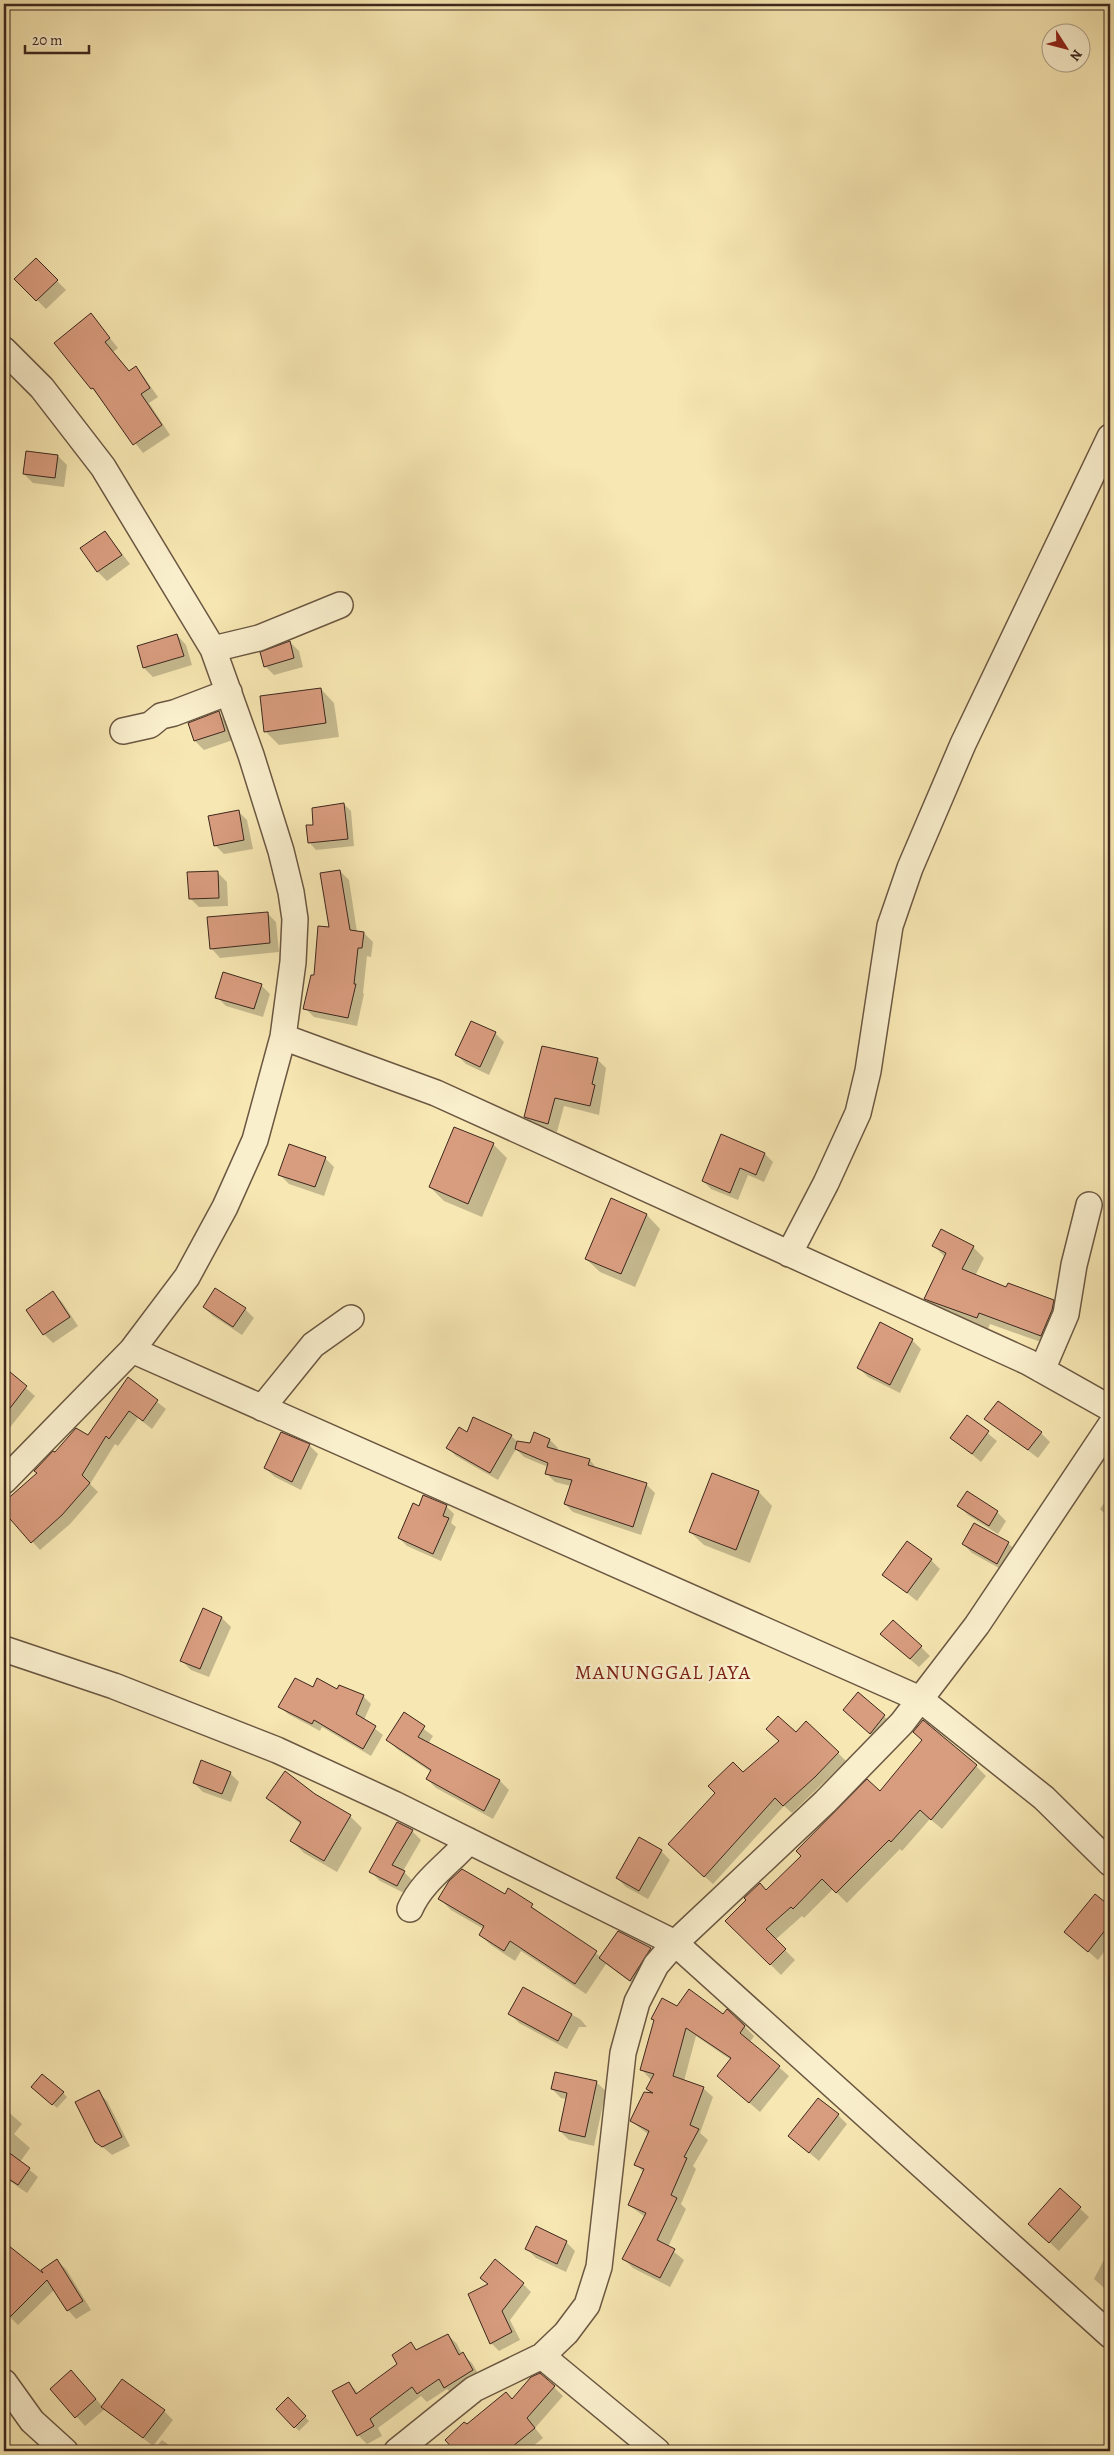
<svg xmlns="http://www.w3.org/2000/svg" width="1114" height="2455" font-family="Alegreya,serif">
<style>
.shadow{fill:#0003}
.building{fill:#d89c7e;stroke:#3c271d}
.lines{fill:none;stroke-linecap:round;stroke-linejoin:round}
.minor-casing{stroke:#6b5742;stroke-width:28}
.minor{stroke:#faefcd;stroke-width:25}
.labels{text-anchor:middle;stroke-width:5;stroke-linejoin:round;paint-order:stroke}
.quarter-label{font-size:20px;letter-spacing:1px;fill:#7a1f14;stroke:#faefcd}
</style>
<rect width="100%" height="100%" fill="#f7e7b2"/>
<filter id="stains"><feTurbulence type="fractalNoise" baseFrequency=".004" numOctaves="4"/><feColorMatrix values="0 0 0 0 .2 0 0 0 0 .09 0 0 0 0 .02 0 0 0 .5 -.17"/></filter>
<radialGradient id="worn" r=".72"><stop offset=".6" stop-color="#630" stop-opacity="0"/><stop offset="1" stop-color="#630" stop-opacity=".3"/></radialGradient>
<path class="shadow" d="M36,260l30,30 -20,19 -30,-30z
M91,315l27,33 -5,4 17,20 5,-4 9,9 14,20 -9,6 21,32 -27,18 -51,-65z
M58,456l9,9 -3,22 -31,-4 -9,-9z
M105,532l25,32 -23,17 -9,-9z
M177,635l9,10 6,20 -39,12 -9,-9 -6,-21z
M290,642l9,9 4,16 -29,8 -9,-9z
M321,689l13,14 5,34 -60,8 -14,-14z
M218,713l9,9 6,18 -29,10 -9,-9z
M344,804l7,7 3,35 -38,4 -7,-8 6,-16z
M238,811l9,9 6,29 -29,5 -9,-9z
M340,871l9,9 8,52 7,1 9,9 -2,15 -4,-1 -4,37 1,1 -7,32 -43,-9 -9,-9 25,-79z
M218,873l9,9 1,24 -29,1 -9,-9z
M267,913l9,9 3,30 -59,6 -9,-10z
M261,985l9,9 -7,23 -37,-11 -9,-9z
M495,1033l9,9 -15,33 -23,-11 -9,-9z
M597,1059l9,9 -7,47 -35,-9 -7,26 -23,-6 -9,-9z
M493,1144l14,14 -25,59 -38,-16 -14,-14z
M765,1154l8,8 -9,20 -16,-7 -10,25 -27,-11 -8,-8z
M325,1158l9,9 -10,29 -35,-12 -9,-9z
M647,1215l13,14 -25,58 -35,-15 -14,-13z
M934,1246l39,1 11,11 -9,18 32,12 46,13 11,11 -12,34 -62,-22 -2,5 -51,-19 -11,-11 19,-42z
M53,1293l9,9 16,24 -25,17 -9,-9z
M204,1307l41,2 9,9 -12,17 -29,-19z
M912,1340l9,9 -21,44 -32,-16 -9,-9z
M4,1369l31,27 -28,35 -3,-2z
M128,1379l38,30 -14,20 -14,-11 -20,28 -3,-2 -25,40 8,8 -28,32 -30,26 -36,-40v-6l35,-31 49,-37z
M967,1416l30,25 -16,21 -30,-25z
M986,1419l55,14 9,9 -12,16z
M467,1434l44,2 7,6 13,3 19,-5 8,8 -2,3 34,9 7,9 50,16 8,8 -14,42 -68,-23 -8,-8 6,-18 -16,-4 -8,-8 1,-7 -24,-10 -8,-8 -18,31 -42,-24 -8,-8z
M309,1445l9,9 -17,36 -26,-13 -10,-9z
M712,1474l47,18 13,14 -22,57 -46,-18 -14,-13z
M1110,1494v25l-10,-10z
M446,1506l8,8 -3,9 5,4 -15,34 -34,-15 -8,-8 21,-31z
M959,1506l38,6 9,9 -8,13 -30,-19z
M1008,1543l9,9 -11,20 -34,-19 -9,-9z
M931,1560l9,9 -23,32 -33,-26z
M222,1618l9,9 -22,50 -18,-7 -9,-9z
M891,1643l30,4 9,9 -11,11z
M340,1686l24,11 7,7 -7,16 19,15 -12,21 -49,-29 -2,4 -32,-17 -8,-7 33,-18 25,1z
M858,1694l36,31 -14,17 -27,-23z
M404,1714l29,22 -5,8 72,37 9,9 -16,29 -57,-31 -9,-9 4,-7 -34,-23 -9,-9z
M796,1733l42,20 8,8 -54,52 -8,-7 -71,78 -35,-31 65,-79z
M976,1766l10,10 -44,53 -12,-10 -28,32 -2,-2 -53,54 -14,-14 -29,29 -2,-2 -27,24 20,20 -14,15 -54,-54 40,-29 113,-100z
M230,1773l9,9 -8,20 -28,-10 -9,-9z
M314,1795l36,21 12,12 -25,44 -33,-19 -12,-12 9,-17 -21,-15 -12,-12z
M412,1831l9,9 -18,31 10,10 -7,13 -26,-13 -9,-9z
M661,1851l9,9 -22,39 -22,-12 -9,-9z
M509,1890l92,67 17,-25 33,17 9,9 -20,31 -34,-25 -20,30 -65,-43 -6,10 -24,-16 -11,-10 4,-6 -33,-19 -11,-11 65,-3z
M1095,1896l15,11v37l-12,16 -32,-28z
M523,1989l57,30 7,8h-8l-12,22 -48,-26 -9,-9z
M678,2007l46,8 20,11 10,10 -4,6 39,34 -29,36 -42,-36 13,-16 -35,-24 -12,45 19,7 10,9 -13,36 8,7 -15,26 3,3 -15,35 5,5 -18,38 16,13 -14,27 -37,-19 -10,-10 22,-41 -16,-12 15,-32 -8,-9 12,-30 -17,-13 22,-27 -6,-5 5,-8 -10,-11z
M596,2082l10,9 -12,55 -25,-6 -9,-9 7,-32 -6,-1 -9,-9z
M37,2091l26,2 4,4 -10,11z
M98,2092l9,9 23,45 -18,9 -16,-14z
M4,2108l18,16 -8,10 16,14 -10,14 18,15 -11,16 -23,-16z
M838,2115l9,9 -28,37 -30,-25z
M1060,2190l29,27 -30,34 -21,-19z
M566,2242l9,9 -9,21 -30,-14 -9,-9z
M4,2244l43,34 10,-17 9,8 25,41 -15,9 -8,-9 -13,-21 -37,36 -14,-14v-32l5,-5 -5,-4z
M1110,2248v45l-16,-14z
M481,2278l42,6 8,8 -21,28 10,20 -21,11 -8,-8 -2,-58z
M448,2335l9,9 5,10 10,9 9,16 -27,17 -7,-7 -20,13 -6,-6 -43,32 4,8 -15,8 -9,-9 -9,-52 10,11 40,-30 12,-20 7,7z
M80,2381l23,26 61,4 9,9 -20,26 -48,-37 -20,17 -33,-37z
M554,2387l9,9 -28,32 8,10 -16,13h-70l-11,-11 21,-14 45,-26z
M288,2399l21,22 -10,10 -21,-22z
M162,2440l15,11h1h-25z
M4,2446l7,5h-7z"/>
<path class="building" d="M36,258l22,22 -22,21 -22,-22z
M91,313l19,25 -5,4 24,29 7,-5 14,22 -9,6 21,31 -29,20 -40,-57 -2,1 -37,-46z
M26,451l32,4 -3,23 -32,-4z
M105,531l17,24 -25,17 -17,-24z
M177,634l7,22 -41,12 -6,-22z
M290,641l4,17 -30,9 -4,-15z
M321,688l5,35 -62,9 -4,-36z
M219,711l6,20 -31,10 -6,-18z
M344,803l4,36 -40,4 -2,-18h7l-1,-17z
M239,810l5,30 -30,6 -6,-30z
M340,870l10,60 14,2 -2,16h-4l-4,36h2l-8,34 -45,-9 8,-34h3l4,-49 11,1 -9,-54z
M218,871l1,27 -30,1 -2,-27z
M268,912l2,31 -60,6 -3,-32z
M223,972l39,12 -8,25 -39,-11z
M471,1021l25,11 -16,35 -25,-12z
M542,1046l56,12 -6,26 3,1 -5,21 -35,-8 -7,26 -24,-7z
M454,1127l40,16 -26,61 -39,-17z
M721,1134l44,19 -9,22 -16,-7 -10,25 -28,-12z
M289,1144l37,13 -11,30 -37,-12z
M611,1198l36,16 -26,60 -36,-15z
M941,1229l33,17 -12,23 44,18 2,-4 46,17 -2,10 -11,26 -62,-23 -2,5 -53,-19 22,-46 -14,-7z
M215,1288l31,20 -13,19 -30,-20z
M53,1291l17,26 -27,18 -17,-25z
M880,1322l33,17 -23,46 -33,-17z
M4,1367l23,19 -23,30z
M128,1377l30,23 -15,21 -14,-10 -20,28 -3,-3 -24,39 8,8 -28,32 -31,28 -27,-31v-10l33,-29 -3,-2 19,-20 2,1 21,-24 12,7z
M998,1401l44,31 -14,18 -44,-31z
M967,1415l22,16 -17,23 -22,-16z
M473,1417l39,18 -22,38 -44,-25 13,-21 8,5z
M281,1432l29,12 -18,38 -28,-14z
M534,1432l16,7 -3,8 43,12 -2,6 59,18 -14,44 -69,-23 8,-24 -27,-6 3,-11 -33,-14 2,-8 13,2z
M712,1473l47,18 -23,59 -47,-18z
M967,1491l31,20 -9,15 -32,-20z
M423,1495l24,10 -4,11 6,2 -16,36 -35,-16 15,-35 6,3z
M974,1523l35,19 -12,22 -35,-20z
M907,1541l25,18 -25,34 -25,-18z
M203,1608l19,9 -22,52 -20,-8z
M893,1620l29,26 -12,13 -30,-25z
M295,1678l18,9 4,-9 20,11 2,-4 25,10 -8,19 20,12 -13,23 -49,-29 -2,4 -34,-17z
M858,1692l27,23 -15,19 -27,-24z
M404,1712l21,14 -7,11 82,43 -16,31 -58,-32 5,-9 -45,-30z
M778,1716l18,16 10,-11 33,31 -24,25 -32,29 -8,-8 -71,79 -36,-33 47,-51 -7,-7 25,-24 10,10 36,-31 -13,-12z
M923,1720l54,45 -46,55 -11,-10 -29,32 -2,-2 -53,53 -14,-14 -29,30 -2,-2 -25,22 20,20 -16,16 -45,-44 21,-21 -2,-2 16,-15 6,7 35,-34 -5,-5 71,-72 13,12 42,-51 -9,-8z
M201,1760l30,12 -9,22 -29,-11z
M285,1771l30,23 36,21 -27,46 -34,-20 11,-19 -35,-24z
M397,1822l16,8 -21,35 13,6 -8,15 -28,-14z
M639,1837l23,13 -23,41 -23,-13z
M462,1869l43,25 3,-6 25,16 -2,3 66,44 -22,33 -65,-43 -6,10 -25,-16 5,-9 -46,-27 11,-18z
M1095,1894l15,12v18l-22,28 -24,-20z
M618,1931l33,17 -21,33 -31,-23z
M523,1987l49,27 -14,27 -50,-27z
M689,1989l34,25 4,-5 18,17 -5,7 40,33 -31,37 -32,-27 14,-18 -45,-30 -13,48 31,11 -14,38 9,4 -15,28 3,1 -16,37 6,3 -20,42 18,9 -15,29 -38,-19 24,-46 -18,-8 16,-36 -10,-4 15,-34 -19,-10 14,-29 9,1 -7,-4 8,-15 -14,-4 14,-50 -3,-1 11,-21 15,8z
M555,2072l42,9 -12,56 -26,-6 8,-38 -16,-4z
M42,2074l22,18 -12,13 -21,-18z
M99,2090l23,47 -20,10 -7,-5 -20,-40z
M818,2098l21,16 -30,39 -21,-17z
M4,2149l26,19 -12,17 -14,-9z
M1060,2188l21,19 -32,36 -21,-19z
M536,2226l31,15 -10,23 -32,-15z
M4,2242l39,31 -2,-3 16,-11 26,42 -16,10 -20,-31 -43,43z
M495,2259l29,24 -22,28 10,21 -22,12 -22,-50 20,-10 -8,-6z
M448,2334l11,21 4,-3 10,18 -29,18 -5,-9 -22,15 -5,-7 -42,32 4,7 -17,10 -25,-45 17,-9 7,12 41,-30 -5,-9 19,-13 5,8z
M71,2370l25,29 -21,19 -25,-29z
M540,2373l15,13 -28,32 8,10 -28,23h-52l-10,-11 19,-18 3,2 39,-32 6,7 19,-22z
M122,2379l43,31 -22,28 -42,-31z
M288,2397l18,19 -12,12 -18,-19z"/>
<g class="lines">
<g class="minor-casing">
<path id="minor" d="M4,350l38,38 61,79 110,182 38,106 30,96 10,41 4,27 -2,43 -10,75 -28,103 -30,67 -38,70 -55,73 -128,131
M213,649l46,-11 81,-33
M123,731l27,-6 11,-9 13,-3 55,-21
M283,1037l153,56 592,269 82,46
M789,1254l37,-71 32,-70 10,-42 22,-145 20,-58 53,-124 147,-307
M132,1350l788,349 124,99 66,65
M1042,1370l24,-56 8,-49 15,-60
M262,1408l51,-63 38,-27
M4,1649l110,37 163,64 117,54 281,139 435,392
M410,1909c12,-28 39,-45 59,-68
M542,2356l115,95
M4,2382l28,39 33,30
M397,2451l77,-62 68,-33 24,-23 21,-28 12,-38 24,-214 14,-51 19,-37 19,-22 150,-141 77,-79 75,-98 133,-199"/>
</g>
<use href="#minor" class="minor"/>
</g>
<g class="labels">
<g class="quarter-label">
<text x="663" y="1679">MANUNGGAL JAYA</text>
</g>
</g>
<rect width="1114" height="2455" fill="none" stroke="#f7e7b2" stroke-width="20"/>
<rect x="5" y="5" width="1104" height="2445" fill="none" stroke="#3c271d" stroke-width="2.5"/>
<rect x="10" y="10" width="1094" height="2435" fill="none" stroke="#3c271d"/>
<g transform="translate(1066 48) rotate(126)"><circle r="24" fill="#faefcd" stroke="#ae9f87"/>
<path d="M0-4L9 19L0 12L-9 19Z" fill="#8f2418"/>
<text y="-8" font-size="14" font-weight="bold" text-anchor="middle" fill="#3c271d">N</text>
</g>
<path d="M25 45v8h64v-8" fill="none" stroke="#3c271d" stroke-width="2.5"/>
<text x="32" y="45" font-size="15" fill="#3c271d" stroke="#faefcd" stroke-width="4" paint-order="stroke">20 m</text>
<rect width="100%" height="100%" filter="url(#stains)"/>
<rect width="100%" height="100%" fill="url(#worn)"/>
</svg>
